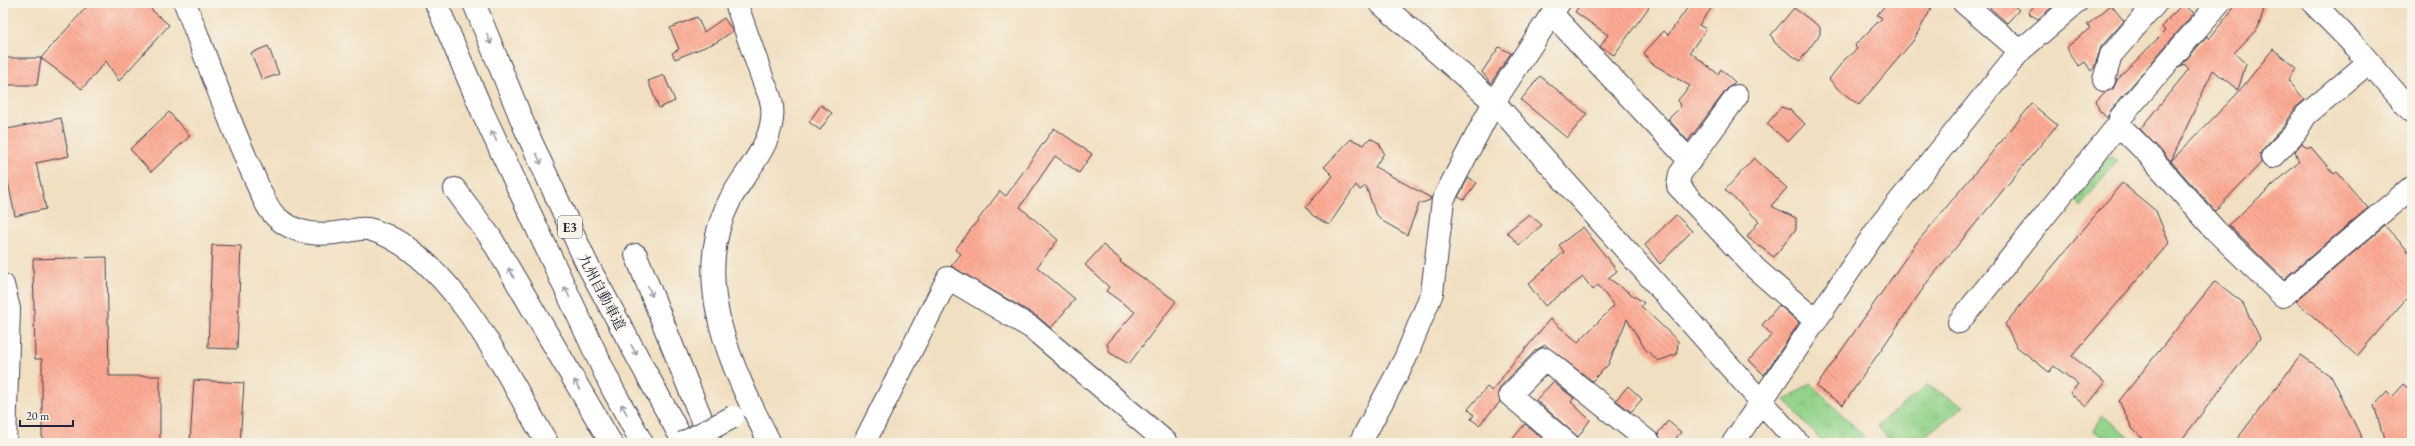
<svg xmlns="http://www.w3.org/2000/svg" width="2415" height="446" font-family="'EB Garamond','Noto Serif JP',serif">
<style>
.park{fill:url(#park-tufts);stroke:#5a7a62}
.building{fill:url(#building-back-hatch)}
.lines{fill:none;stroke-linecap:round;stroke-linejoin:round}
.minor-casing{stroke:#413e4f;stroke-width:24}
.highway-casing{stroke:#413e4f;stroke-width:24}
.minor{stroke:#fff;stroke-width:22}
.highway{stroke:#fff;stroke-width:22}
.minor-bridge-casing{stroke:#413e4f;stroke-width:24;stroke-linecap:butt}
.minor-bridge{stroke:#fff;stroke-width:22}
.oneway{stroke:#9c9ca7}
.labels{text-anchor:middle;stroke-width:3;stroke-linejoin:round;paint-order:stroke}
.shield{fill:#f7f3e8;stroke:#62616f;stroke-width:1}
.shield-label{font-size:13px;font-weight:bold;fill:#22223b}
.street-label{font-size:14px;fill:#22223b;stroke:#f7f3e8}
</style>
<defs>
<pattern id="park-tufts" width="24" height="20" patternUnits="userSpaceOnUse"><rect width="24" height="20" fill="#93d38a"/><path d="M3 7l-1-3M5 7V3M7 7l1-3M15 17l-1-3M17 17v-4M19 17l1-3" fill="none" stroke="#7eb578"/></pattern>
<pattern id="building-back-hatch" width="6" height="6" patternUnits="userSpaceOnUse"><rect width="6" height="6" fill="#fdaa93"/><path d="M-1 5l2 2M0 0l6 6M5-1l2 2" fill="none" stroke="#d99280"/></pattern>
</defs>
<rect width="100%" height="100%" fill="#f7f3e8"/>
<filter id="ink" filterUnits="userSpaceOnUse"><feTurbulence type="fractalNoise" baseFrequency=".025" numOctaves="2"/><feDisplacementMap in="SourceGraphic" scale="8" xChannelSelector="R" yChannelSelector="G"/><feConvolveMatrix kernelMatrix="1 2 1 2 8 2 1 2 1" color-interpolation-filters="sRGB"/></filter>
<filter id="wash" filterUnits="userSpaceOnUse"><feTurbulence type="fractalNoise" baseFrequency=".012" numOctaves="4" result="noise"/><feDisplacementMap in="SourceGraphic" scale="16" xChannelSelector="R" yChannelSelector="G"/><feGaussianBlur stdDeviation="0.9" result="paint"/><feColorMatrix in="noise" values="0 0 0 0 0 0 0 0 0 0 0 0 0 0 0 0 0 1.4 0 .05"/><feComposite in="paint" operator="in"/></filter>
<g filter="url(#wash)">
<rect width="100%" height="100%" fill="#f1dfc1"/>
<path class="park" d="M2109,155l8,6 -37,46 -4,-7z
M1810,383l61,60h-48l-38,-43z
M1927,385l37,21 -49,37h-22l-16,-17z
M2102,415l34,28h-27l-16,-13z"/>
<g id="blocks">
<path class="building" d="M90,3h54l25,22 -50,56 -13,-20 -24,28 -41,-31z
M1581,3h71l-38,52 -14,-8 8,-12 -33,-23z
M1691,3h24l-16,22 7,4 -16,23 28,22 3,-5 14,13 -8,7 -39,52 -20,-22 12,-11 -2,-8 12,-14 -39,-23 -7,-10 20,-22 4,4z
M1887,3h38l6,6 -18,32 -54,64 -21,-16 -9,-10 16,-20 12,-10 -2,-4 27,-27 -5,-3z
M1994,3h16l9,7 -12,13 -17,-15z
M2036,3h21l-19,16 -10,-6z
M2247,3h19l-8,25 -24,25 12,11 -8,26 -25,-20 -42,91 -31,-32 49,-60 -5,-5 -5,4 28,-32 2,3 27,-34 9,2z
M2183,4l11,9 -83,97 -4,8 -8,-8 -3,-9 9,-9 8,-3 4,-9 48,-49 -3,-4 3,-5z
M2111,5l13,16 -23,26 -7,21 -3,3 -6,-9 -6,4 -8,-9 -4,-10 23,-19 -3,-3z
M1794,8l26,19v7l-20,27 -25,-18 -4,-8z
M697,17l7,15 20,-14 9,13 -16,11 -42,17 -3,-6 7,-4 -9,-21z
M268,46l11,28 -17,6 -11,-27z
M1499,47l12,6 -20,30 -9,-11z
M2273,49l24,19 -9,12 17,20 -10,8 -10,17 -22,24 -3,5 1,9 -46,48 -44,-50 65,-66z
M3,58h38l-4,27h-34z
M664,75l11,26 -16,7 -11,-27z
M1540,76l47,38 -20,24 -46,-38z
M2032,104l25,21 -128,155 -86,125 -27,-18 98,-141z
M821,105l11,8 -12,17 -11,-8z
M1781,107l10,3 14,14 -17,18 -21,-18z
M169,112l21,24 -39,36 -21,-23z
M61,118l8,38 -33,7 10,46 -31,7 -12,-59v-27z
M1054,128l38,26 -13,19 -24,-17 -35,51 38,33 -21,27 38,32 -24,29 -13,-11 -87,-51 10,-12 -6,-4 45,-59 6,5z
M1370,138l9,5 5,10 -9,14 56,31 -1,2 -11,4 -12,31 -23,-13 -9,-9 -9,-27 -6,4 -4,-5 -27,40 -17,-10 -6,-8 27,-31 -9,-9 27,-28 13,6z
M2302,143l5,5 3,-2 24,28 3,-2 31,36 -84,71 -56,-54 71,-63 -4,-11z
M1754,158l33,30 -16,18 25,12v11l-22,28 -27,-20 12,-16 -34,-31z
M1468,178l9,5 -13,17 -6,-3z
M2122,183l34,28 13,32 -97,113 33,27 -19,24 -16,-14 8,-9 -24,-18 -5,6 -33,-26 -11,-22z
M1529,214l13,11 -23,20 -12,-13z
M1676,215l16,16 -32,33 -15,-19z
M2385,226l27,29v37l-55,64 -61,-55z
M1583,227l34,44 -9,7 36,25 -3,3 37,35 -1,13 -19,7 -13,-12 -18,-30 -19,46 -16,16 -47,-36 -9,5 -35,36 -3,7 2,9 -21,23 -8,-6 3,-4 -6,-6 19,-22 5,4 26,-35 1,1 31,-38 28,23 36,-36 -16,-21 -5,5 -10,-13 -38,29 -17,-22 36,-32 -5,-7z
M212,245l29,1 -4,103 -29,-1z
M1103,245l18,15 -1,2 56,39 -47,63 -19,-11 -3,-9 28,-32 -29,-21 3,-4 -24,-22z
M107,257l2,119h51v67h-118v-84h-7l-2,-100z
M2215,281l27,21 18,36 -81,105h-32l-15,-15 -13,-27z
M1779,305l20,18 -35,52 -15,-15 23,-25 -10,-10z
M2301,355l31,22 32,66h-130z
M194,380l50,3 -4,60h-50z
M1553,382l21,16 -3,4 19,18 -12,17 -42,-37z
M2403,384l9,8v51h-27l-11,-38 13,-14 5,5z
M1628,386l14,13 -11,13 -15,-12z
M1668,421l13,11 -9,11h-10l-4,-10z
M1525,424l20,17 -1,2h-35z"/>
</g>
</g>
<g filter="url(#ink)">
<use href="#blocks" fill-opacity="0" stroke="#413e4f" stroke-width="1"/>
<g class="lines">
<g class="minor-casing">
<path id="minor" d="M185,3c22,57 42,114 67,169 6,13 13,34 23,44 21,20 47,20 73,15 7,-1 17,-4 24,-1 79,24 135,146 175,213
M736,3c9,25 17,49 26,74 3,9 9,19 10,29 4,37 -26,63 -42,94 -42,81 3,170 40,243
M1380,3l114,99 304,341
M1964,3l56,48
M2313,3l43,44 56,65
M1552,14l138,147
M2104,80l7,-25 45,-52
M1737,96l-57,78 -2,12 78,83 60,52
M2119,131l1,-13 99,-115
M2272,157l23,-24 11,-18 63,-53
M3,285l6,24 -4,134
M1959,322l155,-192 11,1 22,22 68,77 68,66 129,-109
M864,443l84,-165 84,50 135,115
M1360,443l45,-84 27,-66 11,-93 51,-98 65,-99
M1567,443l-57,-48 35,-36 105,84
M1733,443l148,-219 139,-173 56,-48"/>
</g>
<g class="highway-casing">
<path id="highway" d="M436,3l47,110 129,275 30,55
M474,3l51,125 61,134 98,181
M455,189l36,49 120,205
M636,255l75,188"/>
</g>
<use href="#minor" class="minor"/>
<use href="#highway" class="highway"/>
<g class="minor-bridge-casing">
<path id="minor-bridge" d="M683,443l50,-26"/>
</g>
<use href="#minor-bridge" class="minor-bridge"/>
</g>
<defs><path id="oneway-shaft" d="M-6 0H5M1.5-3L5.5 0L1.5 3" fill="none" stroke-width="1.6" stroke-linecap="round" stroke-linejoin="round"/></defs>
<g class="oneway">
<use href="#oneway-shaft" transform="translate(489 39) rotate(68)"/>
<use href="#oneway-shaft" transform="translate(494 136) rotate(-115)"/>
<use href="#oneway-shaft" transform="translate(539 159) rotate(66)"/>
<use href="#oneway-shaft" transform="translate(511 273) rotate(-120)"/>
<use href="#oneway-shaft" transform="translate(650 291) rotate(68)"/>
<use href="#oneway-shaft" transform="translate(567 292) rotate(-115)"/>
<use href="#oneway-shaft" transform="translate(634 350) rotate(61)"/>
<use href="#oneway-shaft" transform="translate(577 385) rotate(-120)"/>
<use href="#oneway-shaft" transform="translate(624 409) rotate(-119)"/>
</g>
</g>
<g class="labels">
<rect class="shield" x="558" y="216" width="24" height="22" rx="3"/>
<g class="shield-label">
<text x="570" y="232">E3</text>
</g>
<g class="street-label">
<text transform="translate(602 292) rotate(62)" y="5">九州自動車道</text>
</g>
</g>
<rect width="2415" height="446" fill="none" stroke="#f7f3e8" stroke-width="16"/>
<path d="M20 420v6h53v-6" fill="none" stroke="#22223b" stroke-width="2"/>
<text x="26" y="420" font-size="12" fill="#22223b" stroke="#f7f3e8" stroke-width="3" paint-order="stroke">20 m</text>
</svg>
